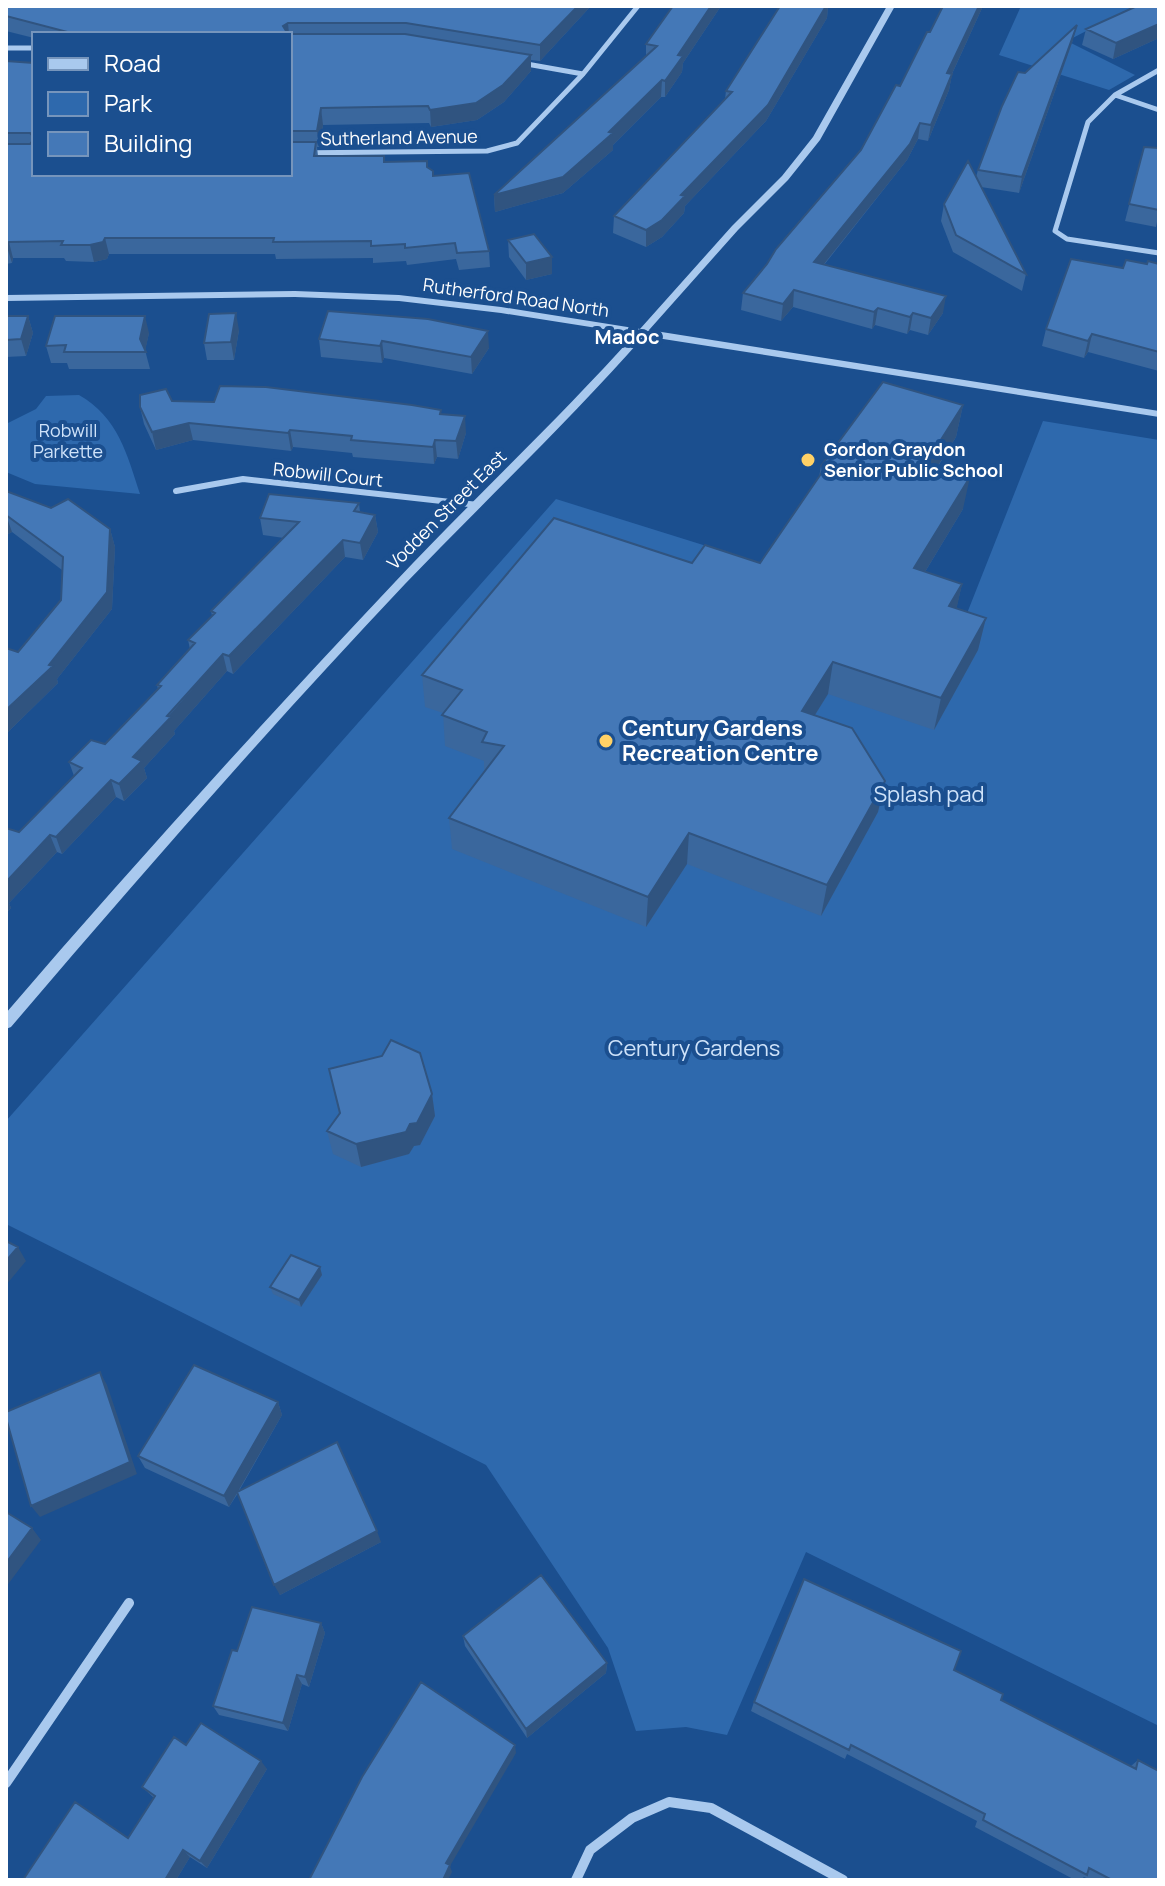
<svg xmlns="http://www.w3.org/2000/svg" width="1165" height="1886" font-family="Manrope,sans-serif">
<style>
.green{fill:#2e69ad}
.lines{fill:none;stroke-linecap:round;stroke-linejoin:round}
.minor-far2{stroke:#a9c9ee;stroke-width:5}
.minor-far1{stroke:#a9c9ee;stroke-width:6}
.minor{stroke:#a9c9ee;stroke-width:10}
.tertiary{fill:#a9c9ee;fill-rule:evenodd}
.wall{fill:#3a679d}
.shaded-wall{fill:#305480}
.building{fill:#4478b7;stroke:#305480;stroke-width:2}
.poi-dot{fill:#ffd166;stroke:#1b4f8f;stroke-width:3}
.labels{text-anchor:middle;stroke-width:8;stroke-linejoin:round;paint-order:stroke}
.far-street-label{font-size:18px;fill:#fff;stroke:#1b4f8f}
.far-park-label{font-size:18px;fill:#cfe3fa;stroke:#1b4f8f}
.far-poi-label{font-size:18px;font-weight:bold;fill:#fff;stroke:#1b4f8f;text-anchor:start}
.far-neighbourhood-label{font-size:20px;font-weight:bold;fill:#fff;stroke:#1b4f8f}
.poi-label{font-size:22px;font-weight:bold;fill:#fff;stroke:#1b4f8f;text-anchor:start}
.park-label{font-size:22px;fill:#cfe3fa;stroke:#1b4f8f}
</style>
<rect width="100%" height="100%" fill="#1b4f8f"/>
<path class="green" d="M1021,6h113l-67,35 68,34 -26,15 -110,-35z
M79,395c39,22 48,59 61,99l-105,-10 -29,-12v-48l30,-15 10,-13z
M1043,421l116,19v1286l-353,-174 -79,183 -41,-8 -50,4 -28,-83 -122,-183 -480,-241v-103l550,-622 406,127z"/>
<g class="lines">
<path class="minor-far2" d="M6,48h28
M521,63l62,11
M1159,70l-44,25 -27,27 -33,109 12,8 92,14
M1115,95l44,15
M290,153l197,-2 30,-8 66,-69 55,-68"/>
<path class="minor-far1" d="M176,491l67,-12 235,26"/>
<path class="minor" d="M6,1783l123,-180
M576,1880l14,-30 42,-32 37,-16 42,6 132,72"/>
<path class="tertiary" d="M887,6h8l-75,134 -32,40 -50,50 -89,100 510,81v6l-515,-81c-76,86 -159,165 -239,248 -136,144 -266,293 -394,443l-5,2v-16c126,-147 256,-290 389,-431 79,-84 163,-162 240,-248l-134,-21 -102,-12 -104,-4 -289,4v-6l289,-4 104,4 102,12 139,22 92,-103 50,-50 31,-39z"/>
</g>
<path class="wall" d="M6,6h585l-51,55 -9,-1v11l-27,31 -27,18 -46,7 -2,-4 -106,2 -3,22h-3l1,9h66l1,6 42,5 62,84 1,16 -31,3 -3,-11 -49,6 -1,-4 -33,2v-5l-97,1 -1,-5h-166l-2,5 -13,3 -28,-1 -2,-3h-51l-1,5 -6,1v-203l28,2v111h256v-140h-256v4l-28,-7z
M673,6h48l-38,57 -1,9 -17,25h-4l-48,48v5l-50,43 -68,19 -1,-17 152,-139v-12z
M780,6h48l-1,12 -61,103 -81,85 -1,7 -22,24 -16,10 -33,-14 1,-17 111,-117 1,-8z
M943,6h40l-31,68 -3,16 -21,51 -10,-2 -11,21 -83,105 119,48 -15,22 -18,-5 -3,4 -32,-9 -3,4 -79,-22 -12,14 -40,-11 2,-17 118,-143 39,-64 30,-54z
M1159,6v32l-46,21 -31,-14 4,-16z
M1073,40l-54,153 -38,-6 45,87 -4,17 -69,-39 -12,-31 3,-17 32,-27 2,-7 47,-97z
M1144,147l15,1v74h-2l-1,5 -31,-6z
M508,240l44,34 -26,6 -17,-23z
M1147,264h12v107l-71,-19 -4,6 -42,-12 4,-17 77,-61z
M328,311l161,37 -17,26 -88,-16 -2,5 -61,-6 -2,-18z
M6,316h22l5,17 -7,23 -20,1z
M239,330l-5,30h-27l-3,-17z
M149,333l-4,17 5,19h-81l-2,-6h-16l-5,-17z
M172,401l269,13 25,19 -8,26 -21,-2 -3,7 -81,-7 -1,-4 -59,-6 -2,4 -98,-11 -37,10 -12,-26 -4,-17z
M963,405l-7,32 -19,31 26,41 -38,63 37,12 -6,25 30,9 -8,32 -44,80 -106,-36 -13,21 70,66 -7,31 -57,104 -134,-52 -41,63 -194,-78 -3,-31 35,-46v-11l-39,-15 -2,-33 -18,-6 -3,-32 270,-112h68l59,-86 2,-11z
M6,491l104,38 5,18 -3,62 -55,70 1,4 -52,51v-86l12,4 43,-52 1,-30 -50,-38 -6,3z
M359,503l1,9 15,3 3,17 -15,28 -18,-3 -112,117 -6,-3 -53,60 1,3 -31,34 3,10 -23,23 -8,-4 -54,57 -5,-2 -48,51 2,5 -5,5v-85l13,4 55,-56 -5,-14 36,-18 53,-55 -1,-4 33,-36 -2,-9 24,-24 -1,-5 73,-73 -21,-3 -3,-17z
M329,1069l103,25 3,22 -15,29 -6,1 -5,8 -48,13 -28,-13 -6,-23 12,-17z
M320,1267l2,8 -21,32 -28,-13 -3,-7z
M278,1402l4,13 -43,76 142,51 -101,53 -42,-102 -9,14 -84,-39 -7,-12z
M321,1623l4,10 -16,54 -7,-3 -14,47 -69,-16 -6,-9 24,-55z
M463,1636l144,27 -1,10 -79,65 -62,-92z
M954,1670l47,30 130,66 7,-6 21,120h-68l-7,-3 -4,3h-5l-100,-53 2,-6 -130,-67 -2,5 -94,-48 3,-9z
M186,1745l81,24 -60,99 -17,-11 -14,23h-153l105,-42 26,-40 -12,-11z"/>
<path class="shaded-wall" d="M578,6h13l-51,55v-16z
M711,6h10l-38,57 -1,9 -17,25v-16l13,-26z
M823,6h5l-1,12 -61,103 -81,85 -1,7 -22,24 -16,10v-17l35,-35z
M979,6h4l-38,83 2,-16z
M288,23l1,11h-5l-1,-8z
M1159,24v14l-46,21 3,-16z
M1077,25l-4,15 -54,153 3,-16z
M531,55v16l-27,31 -27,18 -46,7 -1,-17z
M952,74l-3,16 -21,51 3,-16z
M662,80l-1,17 -48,48v5l-50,43 -68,19 -1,-17 115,-63z
M321,108l2,17 -3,22 -3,-16z
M920,123l-2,16 -11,21 -95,119 2,-17z
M105,238l4,16 -2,5 -13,3 -4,-17z
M9,242l4,16 -1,5 -5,-16z
M552,257v17l-26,6v-17z
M794,290l-1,17 -12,14 2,-17z
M946,296l-3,17 -15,22 3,-17z
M878,308l-3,17 -3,4 2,-17z
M236,313l3,17 -5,30 -3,-18z
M913,313l-3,17 -3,4 3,-17z
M28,316l5,17 -7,23 -5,-17z
M145,316l4,17 -4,19 -5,-13z
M488,331l1,17 -17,26 -1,-17z
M1092,334l-4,18 -4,6 4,-17z
M382,341l2,17 -2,5 -2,-17z
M963,405l-7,32 -38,60 7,-32z
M465,416l1,17 -8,26 -2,-18z
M189,423l4,17 -37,10 -4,-18z
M290,430l3,17 -2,4 -3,-18z
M435,440l2,17 -3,7 -1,-17z
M970,477l-7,32 -55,91 6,-32z
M6,515l6,17 -6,3z
M375,515l3,17 -15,28 -3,-17z
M110,529l5,18 -3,62 -55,70 1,4 -52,51v-24l43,-45z
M343,540l2,17 -112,117 -4,-18z
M962,584l-7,32 -6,-10z
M986,618l-8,32 -44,80 7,-32z
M223,654l4,17 -53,60 1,3 -31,34 3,10 -23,23 -5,-17 14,-27z
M833,662l-5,32 -30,48 4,-31z
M111,780l5,17 -54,57 -6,-17z
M885,781l-7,31 -57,104 6,-31z
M689,833l-2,31 -41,63 2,-30z
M50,835l7,17 -48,51 2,5 -5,5v-31z
M432,1094l3,22 -15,29 -6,1 -5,8 -48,13 -5,-23 54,-20z
M18,1247l8,14 -20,24v-24z
M320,1267l2,8 -21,32 -2,-7z
M100,1372l7,13 30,89 -97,43 -9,-11z
M278,1402l4,13 -53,92 -5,-11z
M32,1528l9,12 -35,47v-24z
M377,1531l4,11 -101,53 -6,-10z
M321,1623l4,10 -16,54 -4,-10z
M607,1663l-1,10 -79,65 -1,-9z
M297,1675l5,9 -14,47 -5,-8z
M515,1745l1,8 -66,113 2,6 -4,8h-5l3,-17z
M261,1761l6,8 -60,99 -7,-7z
M183,1850l7,7 -14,23h-11z"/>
<path class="building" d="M6,6h572l-38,39 -134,-22h-118l-5,3 5,8h117l126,21 -28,30 -27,18 -46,7 -2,-4 -107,2 -4,23h-27v-97h-215l-69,-18z
M673,6h38l-33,49 5,1 -18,25 -3,-1 -53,52 4,1 -50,44 -69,18 163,-149 -11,-2z
M780,6h46l-58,99 -87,90 4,1 -23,24 -16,10 -32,-14 118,-124 -6,-1z
M943,6h36l-32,67 5,1 -21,51 -11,-2 -10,21 -96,118 132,34 -15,22 -18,-5 -3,4 -32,-9 -4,4 -80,-22 -11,14 -40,-11 24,-29 9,-15 85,-99 35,-65 4,1 27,-54h3z
M1137,6h22v18l-43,19 -30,-14z
M1077,25l-55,152 -44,-7 24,-64 16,-34 7,1z
M6,61l28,2v74l-4,-4h-24z
M34,139v35h256v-32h26l-2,14h70v6l43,-1v6l6,4v5l36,-3 20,78 -32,2 -2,-10 -50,5v-4l-34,2v-5l-98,1 1,-4h-169l-2,4 -13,3h-29l2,-4 -54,1 -3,5v-103h24z
M1144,147l15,1v62l-30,-6z
M968,161l58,113 -70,-39 -12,-31z
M534,234l18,23 -26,6 -18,-23z
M1071,259l52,9 3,-8 21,4 1,-3 11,3v88l-67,-18 -4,7 -42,-12z
M328,311l100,8 60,12 -17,26 -89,-16 -2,5 -61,-7z
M236,313l-5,29 -27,1 5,-29z
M6,316h22l-7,23 -15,1z
M55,316h90l-5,23 6,13h-82l2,-7 -20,1z
M883,382l80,23 -38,60 45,12 -56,91 48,16 -13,22 37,12 -45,80 -108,-36 -31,49 50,17 33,53 -58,104 -138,-52 -41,64 -199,-79 55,-72 -22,-4 5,-10 -45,-17 20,-25 -40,-15 132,-157 138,45 13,-18 55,18 65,-95 -4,-2z
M220,386l46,1 146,18 29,5 -1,4 25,2 -9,25 -21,-1 -2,7 -82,-7 1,-4 -62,-6 -2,3 -99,-10 -37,9 -12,-25v-12l26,-6 6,12 42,1z
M6,491l45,17 17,-9 42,30 -3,63 -58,73 4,1 -47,44v-62l12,4 43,-52 2,-43 -57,-42z
M269,494l90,9 -5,8 21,4 -15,28 -17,-3 -114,116 -6,-2 -56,62 4,1 -38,40 9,4 -23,23 -8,-4 -55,57 -6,-2 -44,47v-54l13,4 63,-64 -13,-6 22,-22 14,4 56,-58 -4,-1 38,-42 -7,-3 27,-27 -4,-2 88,-89 -39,-4z
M391,1040l29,13 12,41 -15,29 -7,1 -4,8 -50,12 -29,-13 13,-18 -11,-44 53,-13z
M6,1241l12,6 -12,14z
M291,1255l29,12 -21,33 -29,-13z
M194,1365l84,37 -54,94 -86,-40z
M100,1372l30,90 -99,44 -25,-88v-6z
M337,1442l40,89 -103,54 -37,-93z
M6,1512l26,16 -26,35z
M541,1575l66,88 -81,66 -63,-93z
M804,1579l157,72 -7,19 49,24 -2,6 135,69 2,-9 21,11v109h-47l-23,-12 -2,7 -104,-55 2,-6 -134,-69 -2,5 -95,-48z
M252,1607l69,16 -16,54 -8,-2 -14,48 -70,-17 19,-56 5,1z
M421,1682l94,63 -69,118 4,2 -7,15h-134l53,-103z
M201,1723l60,38 -61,100 -17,-11 -18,30h-142l52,-78 53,36 27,-42 -13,-9 32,-50 12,8z"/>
<g class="poi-dot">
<circle cx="808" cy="460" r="8"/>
<circle cx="606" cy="741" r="8"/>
</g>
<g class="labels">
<g class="far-street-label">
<text transform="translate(399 138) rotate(-1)" y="6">Sutherland Avenue</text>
<text transform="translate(516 298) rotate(8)" y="6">Rutherford Road North</text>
<text transform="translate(328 475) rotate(6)" y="6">Robwill Court</text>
<text transform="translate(447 510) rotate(-45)" y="6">Vodden Street East</text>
</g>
<g class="far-park-label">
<text x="68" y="437">Robwill<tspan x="68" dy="21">Parkette</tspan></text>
</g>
<g class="far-poi-label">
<text x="824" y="456">Gordon Graydon<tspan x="824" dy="21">Senior Public School</tspan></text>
</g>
<g class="far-neighbourhood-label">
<text x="627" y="344">Madoc</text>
</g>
<g class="poi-label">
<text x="622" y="736">Century Gardens<tspan x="622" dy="25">Recreation Centre</tspan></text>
</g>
<g class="park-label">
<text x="929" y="802">Splash pad</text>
<text x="694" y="1056">Century Gardens</text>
</g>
</g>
<rect width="1165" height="1886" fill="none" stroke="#ffffff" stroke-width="16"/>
<rect x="32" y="32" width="260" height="144" fill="#1b4f8f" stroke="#7695bc" stroke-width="2"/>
<rect x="48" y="58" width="40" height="12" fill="#a9c9ee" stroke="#7695bc" stroke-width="2"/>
<text x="104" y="72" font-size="24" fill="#ffffff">Road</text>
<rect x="48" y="92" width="40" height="24" fill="#2e69ad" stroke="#7695bc" stroke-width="2"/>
<text x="104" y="112" font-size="24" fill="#ffffff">Park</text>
<rect x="48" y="132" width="40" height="24" fill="#4478b7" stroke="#7695bc" stroke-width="2"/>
<text x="104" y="152" font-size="24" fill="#ffffff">Building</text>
</svg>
